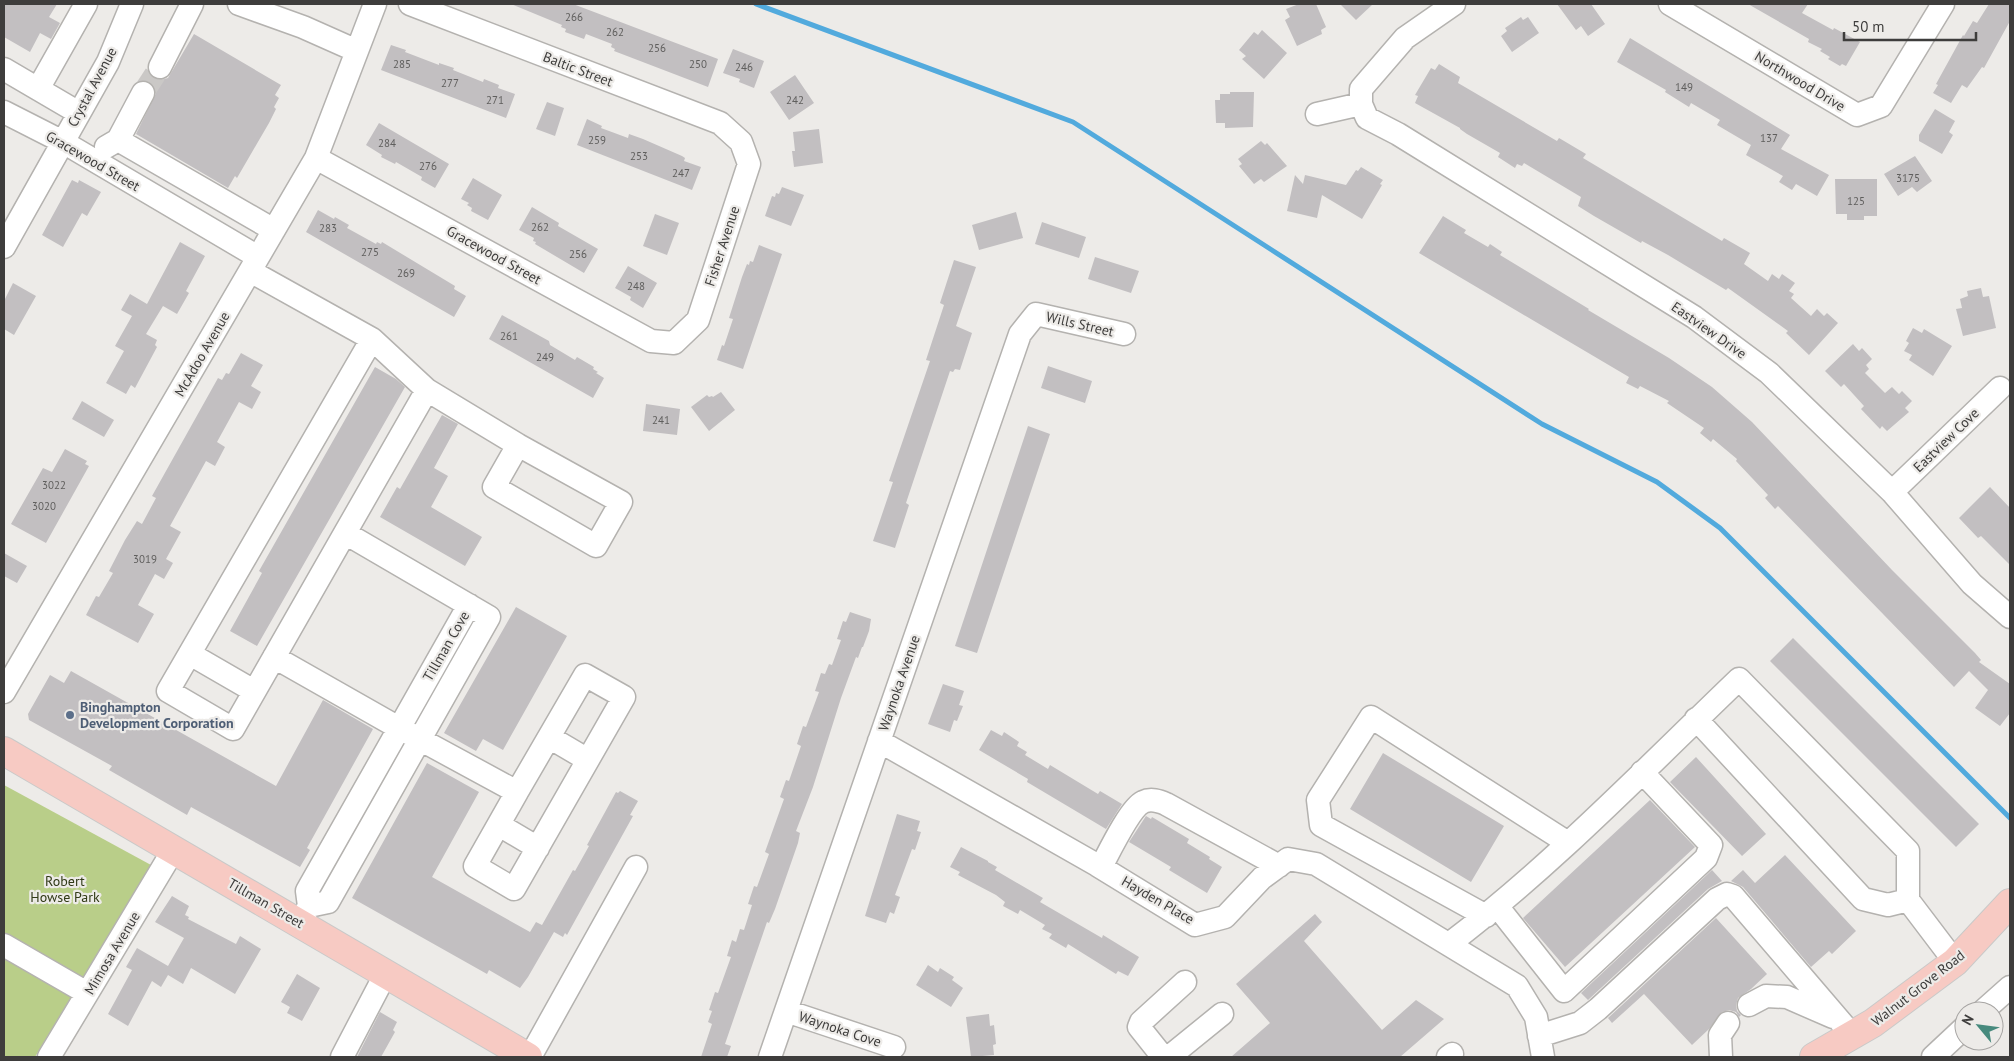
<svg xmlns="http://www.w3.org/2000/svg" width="2014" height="1061" font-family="'PT Sans',sans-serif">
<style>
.green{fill:#b9ce89}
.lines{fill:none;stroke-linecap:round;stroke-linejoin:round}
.stream{stroke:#52aadd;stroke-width:5}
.building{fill:#c2bfc1}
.minor-tunnel{stroke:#cac8c6;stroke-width:22;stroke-dasharray:22 11;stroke-linecap:butt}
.minor-casing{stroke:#b4b2af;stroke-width:25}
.major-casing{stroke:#c9c9c8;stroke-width:30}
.minor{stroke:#fff;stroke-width:22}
.major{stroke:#f7cac3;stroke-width:28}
.service-dot{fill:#5c6f8a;stroke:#edebe8;stroke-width:2}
.labels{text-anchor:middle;stroke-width:4.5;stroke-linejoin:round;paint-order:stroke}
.number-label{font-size:11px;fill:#5f5e5d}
.street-label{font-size:14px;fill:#3e3d3c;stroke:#edebe8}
.service-label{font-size:14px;font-weight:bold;fill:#4e5e75;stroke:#edebe8;text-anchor:start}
.park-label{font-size:14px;fill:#313a17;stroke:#edebe8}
</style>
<rect width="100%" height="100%" fill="#edebe8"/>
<path class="green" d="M4,785l147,80 -116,192h-31z"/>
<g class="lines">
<path class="stream" d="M756,4l317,118 469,302 115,58 63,46 290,290"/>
</g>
<path class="building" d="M4,4h53l-8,13 11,6 -9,16 -11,-6 -10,19 -26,-15z
M511,4h62l145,55 -10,28 -94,-36 1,-2 -4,-2 1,-3 -26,-10 -2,5 -19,-7 1,-3 -5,-2 1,-2z
M1299,4h17l10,23 -5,3 1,4 -25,12 -12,-26 5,-3 -4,-8z
M1340,4h33l-17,16z
M1557,4h34l14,20 -17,12 -7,-10 -5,4z
M1748,4h60l-6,9 31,17 1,-2 26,14 -14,24 -4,-2 -2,2 -12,-7 2,-2 -10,-6 2,-2 -14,-7 1,-3z
M1989,4h21v17l-26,47 -2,-1 -15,21 -5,-3 -11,18 -18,-10 5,-8 -2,-1 27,-49 1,1 9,-15 4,2z
M1521,17l2,3 5,-3 11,16 -27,19 -11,-16 6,-5 -2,-3z
M1262,30l25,23 -23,26 -22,-20 4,-3 -7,-6 15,-18 4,3z
M194,34l87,51 -6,10 4,3 -5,9 2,2 -7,14 -32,55 -2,-2 -7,12 -92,-54 20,-41 -2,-7 -10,-6 4,-7 7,6 6,1 7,-2z
M1630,38l160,97 -9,14 48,26 -12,21 -21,-12 -4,6 -13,-8 4,-6 -37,-21 5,-10 -34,-20 3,-5 -29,-17 -2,4 -24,-15 1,-2 -49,-28z
M391,45l15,5 -1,2 34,13v-2l15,5 -1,2 30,12 1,-3 15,6 -1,3 17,6 -9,24 -125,-48z
M733,49l31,12 -10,27 -15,-6 1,-3 -17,-6z
M1439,64l21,13 -2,6 99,58 2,-3 27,16 -3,4 139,83 2,-3 26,15 -6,11 24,17 4,-7 7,5 3,-5 13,9 -6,8 5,3 -3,4 20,18 6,-7 7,7 3,-3 11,10 -29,32 -23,-22 2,-2 -60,-43 -2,2 -58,-35 -26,-14 -1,2 -47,-27 -16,-10 3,-9 -57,-34 -2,3 -5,-2 -2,4 -17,-11 2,-4 -33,-19 -7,-5v-1l-45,-25 3,-7 -3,-1 16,-27 4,2z
M795,75l19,28 -25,17 -19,-28z
M1230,92h24l-1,35 -28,1v-5h-9l-1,-23h5v-6h10z
M547,102l17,6 -9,28 -19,-7z
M1935,109l20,12 -6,11 4,3 -11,19 -23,-13v-6z
M587,119l15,7 -1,2 27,10 1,-4 14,5 39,17 3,2 -1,3 17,6 -9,23 -115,-45z
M379,123l70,41 -14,24 -14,-8 1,-3 -26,-15 -1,2 -14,-7 1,-2 -16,-10z
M819,129l4,34 -29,4 -2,-16h3l-2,-19z
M1261,141l4,4 2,-2 20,23 -23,16 -3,-3 -7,5 -15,-18 3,-2 -4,-5z
M1915,156l17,25 -15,11 -5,-5 -14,9 -14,-22z
M1361,167l22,13 -3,4 2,1 -20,34 -40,-24 -5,23 -30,-7 8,-36 8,9 2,-9 41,10 10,-15 2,1z
M473,178l29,17 -14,25 -17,-9 1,-3 -5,-3 2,-2 -8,-4z
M1835,179h42v37h-13v4h-17v-6h-11z
M72,180l6,3 1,-3 22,12 -14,24 -5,-3 -19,34 -21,-12z
M782,187l22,8 -13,31 -26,-10 7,-20 3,1 1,-4 3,1z
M532,207l27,16 -1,3 40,23 -14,24 -49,-29 1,-2 -3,-1 1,-3 -15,-8z
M318,210l16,9 1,-2 14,8 -2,3 29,16 1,-2 4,2 1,-2 73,44 -1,3 12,7 -12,21 -148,-85z
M1016,212l7,26 -44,12 -7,-25z
M655,214l24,9 -12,32 -24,-9z
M1443,216l23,14 -2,3 24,14 2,-3 12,8 -2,3 89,54 -1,1 81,48 43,29 40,35 140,148 83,83 6,7 -2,2 31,22v29l-10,13 -25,-18 13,-18 -19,-19 -15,16 -176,-181 -3,3 -10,-11 3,-3 -32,-34 1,-2 -24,-20 -2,3 -11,-9 4,-5 -37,-25 2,-2 -29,-15 -2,3 -12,-6 3,-6 -210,-124z
M1042,222l44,15 -7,21 -44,-14z
M180,242l25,14 -19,35 3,2 -12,21 -14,-8 -17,28 11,6 -2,5 2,2 -22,41 -4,-3 -5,9 -20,-11 18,-32 -9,-5 17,-30 -11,-6 9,-16 17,10z
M759,245l23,9 -39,115 -26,-9 5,-15 2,1 9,-27 -4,-1 13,-41 5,-13 2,1 1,-4 3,1z
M1095,257l44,14 -8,22 -43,-14z
M954,260l22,7 -20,59 16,7 -12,37 -5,-1 -2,3 -3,-1 -44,132 3,2 -14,43 -22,-7 20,-59 -4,-1 41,-120 -4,-1 18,-55 -4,-2z
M628,266l29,17 -14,25 -13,-8 1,-3 -16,-9z
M13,283l23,13 -22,39 -10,-6v-28z
M1981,288l2,9 6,-1 7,32 -33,8 -7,-27 6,-1 -2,-9 8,-3 -1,-5z
M502,315l47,26 1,4 25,15 2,-3 17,10 -1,2 5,3 -2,1 8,5 -11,20 -104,-59z
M1913,328l9,5 2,-4 28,17 -19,30 -24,-16 3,-5 -8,-4 5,-8 -3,-2z
M1853,344l6,7 3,-3 10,11 -6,6 3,4 -4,4 20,20 7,-6 7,7 3,-3 10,10 -7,7 4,4 -22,19 -5,-5 -2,3 -19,-20 3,-3 -20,-22 -3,3 -16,-16z
M241,353l22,12 -12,21 10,6 -9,17 -13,-7 -22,40 8,5 -10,19 -9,-5 -36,65 11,6 -15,27 7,4 -9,16 -9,-5 -17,31 16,9 -16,29 -52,-28 10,-19 3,1 14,-24 -4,-2 16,-31 12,-19 5,3 14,-26 -4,-2 66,-118 4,2 4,-7 3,1z
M1048,366l44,15 -7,22 -44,-15z
M375,367l21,12 9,8 -148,259 -27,-15 32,-58 -3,-2z
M721,392l14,18 -26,21 -18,-24 16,-12 2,2 3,-1 1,1z
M82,401l32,19 -10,17 -32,-18z
M646,404l34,5 -3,26 -34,-4z
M442,415l16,9 -24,44 14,8 -17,31 51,30 -17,29 -85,-49 17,-30 3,2z
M1028,426l22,8 -73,219 -22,-7z
M65,449l22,12 -2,3 4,2 -43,77 -35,-19 32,-56 9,4z
M1990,487l20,21v57l-29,-29 -3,2 -19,-20z
M4,553l23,13 -10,17 -13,-7z
M516,607l51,29 -64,114 -20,-11 -7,12 -32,-18z
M850,612l21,7 -2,12 -6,16h-1l-4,11 -2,-1 -15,41 -28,89 -17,44 4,2 -2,10 -23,66 -6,14 -2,-1 -42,122 6,2 -4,11h-26l11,-33 -4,-2 4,-11 -3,-1 6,-18 3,1 13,-36 -4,-1 5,-16 4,2 4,-13 4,1 8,-25 -4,-1 6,-18 3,1 12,-33 -4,-2 19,-53 -4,-2 6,-17 3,1 12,-35 -4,-2 6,-18 3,1 13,-35 -4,-1 6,-18 4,1 4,-10 3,1 9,-25 -4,-1 6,-18 3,1z
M1793,638l186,186 -23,23 -186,-186z
M71,671l205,115 47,-86 50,29 -66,119 3,2 -10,17 -109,-60 -4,8 -78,-45 3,-4 -83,-46 -1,-6 22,-39 14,8z
M943,684l21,7 -5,14 4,1 -6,15 -3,-1 -4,12 -22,-8z
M991,730l11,6 2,-4 15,10 -2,4 10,6 -2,3 23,14 2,-4 48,29 2,-3 22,13 -16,25 -79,-47 1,-3 -49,-29z
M1383,753l121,73 -33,56 -121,-73z
M1696,757l70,77 -24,22 -72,-74z
M427,763l52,29 -47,85 98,55 6,-10 6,3 31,-55 2,1 14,-25 -2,-1 29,-53 2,1 2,-2 18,10 -8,14 3,1 -66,119 -2,-2 -2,4 -9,-5 -26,45 -8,11 -31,-18 -2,4 -135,-76z
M1650,800l45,47 -130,120 -42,-49z
M897,814l23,7 -3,10 4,1 -6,18 -3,-1 -17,46 5,2 -6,17 -4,-2 -4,11 -21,-7z
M1146,816l5,3 1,-2 37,22 -2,4 23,14 -1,2 13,8 -15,26 -38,-23 2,-3 -42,-25z
M961,847l27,14v1l9,5 -2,3 48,28 -3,4 62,36 1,-3 36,22 -11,19 -10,-5 -2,3 -48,-30 -2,4 -17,-10 3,-4 -10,-5 3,-4 -25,-15 -2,4 -15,-8 2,-4 -9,-7 -38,-20 2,-3 -10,-5z
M1785,855l71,76 -24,23 -3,-3 -18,16 -68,-80 -12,-6 12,-11 12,13z
M1712,870l10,11 -14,8 -120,111 -7,-7z
M172,896l17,10 -4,9 4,2 -1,2 48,25 4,-8 21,13 -26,45 -44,-26 -8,16 -15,-9 -7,12 -9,-6 -24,45 -20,-12 24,-44 -6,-3 11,-19 31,18 16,-28 -29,-16z
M1315,914l7,8 -18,19 78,89 34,-30 28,19 -44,38h-169l39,-34 -34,-39z
M1716,918l51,56 -16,15 -13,9 -2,7 1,6 4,4 -2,2 -3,-5 -7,-2 -7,2 -13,17 -17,16 -48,-51 -32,29 -4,-5z
M928,965l10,7 2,-4 14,9 -2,3 11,8 -12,19 -35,-22z
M297,974l23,14 -18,33 -15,-8 3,-6 -9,-5z
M380,1012l17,10 -4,8 2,2 -14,25h-24z
M989,1014l1,12 4,-1 2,19 -3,1 1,10 -23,2 -5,-40z"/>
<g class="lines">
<path class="minor-tunnel" d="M143,93l17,-26"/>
<g class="minor-casing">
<path id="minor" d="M239,4l64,23 54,24
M1454,4l-49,34 -44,51v15l6,14 31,16 296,183 75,56 123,119 80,92 38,33
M1670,4l187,111 24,-9 62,-102
M160,67l32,-63
M4,69l75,44
M38,89l48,-85
M4,112l59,30 195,115
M1317,114l44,-10
M118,140l156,90
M106,147l12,-7 25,-47
M316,158l335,183 23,2 24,-23 51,-156 -8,-22 -21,-19 -310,-119
M4,247l104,-185 24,-58
M250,271l122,68
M1892,492l108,-104
M345,533l82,-143
M190,654l64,37
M274,657l125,71 118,64 -42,74 39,23 110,-192 -39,-22 -68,117
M4,692l312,-534 59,-154
M1696,719l167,180 25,6 20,-5
M549,737l39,23
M879,741l218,124 98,60 30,-8 37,-39 26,-19 28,5 201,122 19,31 7,40
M499,825l39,23
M1101,867c8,-15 29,-59 42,-65 8,-4 16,-1 23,2l113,62
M309,906l19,-4 161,-285 -144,-84 -112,196 -65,-38 204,-352 55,51 91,55 103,57 -25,44 -102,-59 24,-42
M1497,906l67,85 142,-133 5,-13 -69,-73
M1486,916l-165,-91 -3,-25 53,-83 197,126
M302,919l7,-13 -2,-15 162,-286
M1449,944c104,-79 196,-175 290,-265l169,172v49l47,62
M4,945l83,48
M1749,1005l17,-9 21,1 46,20
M786,1011l108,36
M1983,1011l27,-24
M1539,1036l41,-13 18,-14 119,-110 10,-5 6,2 119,139
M49,1057l125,-208
M342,1057l44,-84
M530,1057l106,-190
M770,1057l250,-723 16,-20 88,20
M1163,1057l-24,-30 2,-5 44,-40
M1169,1057l53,-43
M1448,1057l4,-3
M1721,1057l-1,-22 8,-12
M1933,1057l31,-29"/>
</g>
<g class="major-casing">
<path id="major" d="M4,751l524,306
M1814,1057l59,-34 82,-61 55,-59"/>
</g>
<use href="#minor" class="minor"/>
<use href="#major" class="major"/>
</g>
<circle class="service-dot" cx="70" cy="715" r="5"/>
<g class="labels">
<g class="number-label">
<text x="574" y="21">266</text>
<text x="615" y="36">262</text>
<text x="657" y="52">256</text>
<text x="402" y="68">285</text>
<text x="698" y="68">250</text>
<text x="744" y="71">246</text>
<text x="450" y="87">277</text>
<text x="1684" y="91">149</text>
<text x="495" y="104">271</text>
<text x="795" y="104">242</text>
<text x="1769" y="142">137</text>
<text x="597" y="144">259</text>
<text x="387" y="147">284</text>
<text x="639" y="160">253</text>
<text x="428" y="170">276</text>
<text x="681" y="177">247</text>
<text x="1908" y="182">3175</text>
<text x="1856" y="205">125</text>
<text x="540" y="231">262</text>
<text x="328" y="232">283</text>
<text x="370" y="256">275</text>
<text x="578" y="258">256</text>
<text x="406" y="277">269</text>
<text x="636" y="290">248</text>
<text x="509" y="340">261</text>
<text x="545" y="361">249</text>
<text x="661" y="424">241</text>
<text x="54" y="489">3022</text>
<text x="44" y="510">3020</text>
<text x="145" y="563">3019</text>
</g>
<g class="street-label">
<text transform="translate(578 69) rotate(21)" y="5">Baltic Street</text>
<text transform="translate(1800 81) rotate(31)" y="5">Northwood Drive</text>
<text transform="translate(92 87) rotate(-62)" y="5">Crystal Avenue</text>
<text transform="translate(93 161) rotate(30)" y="5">Gracewood Street</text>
<text transform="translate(722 246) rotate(-72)" y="5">Fisher Avenue</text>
<text transform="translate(494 255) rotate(29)" y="5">Gracewood Street</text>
<text transform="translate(1080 324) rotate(13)" y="5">Wills Street</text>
<text transform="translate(1709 330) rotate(35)" y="5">Eastview Drive</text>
<text transform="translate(202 354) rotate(-60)" y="5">McAdoo Avenue</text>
<text transform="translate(1946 440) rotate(-44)" y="5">Eastview Cove</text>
<text transform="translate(446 646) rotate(-60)" y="5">Tillman Cove</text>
<text transform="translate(899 683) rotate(-71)" y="5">Waynoka Avenue</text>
<text transform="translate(1158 900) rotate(30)" y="5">Hayden Place</text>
<text transform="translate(266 903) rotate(30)" y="5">Tillman Street</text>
<text transform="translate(112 953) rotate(-59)" y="5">Mimosa Avenue</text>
<text transform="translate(1918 988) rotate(-38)" y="5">Walnut Grove Road</text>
<text transform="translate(840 1029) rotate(18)" y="5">Waynoka Cove</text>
</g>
<g class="service-label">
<text x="80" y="712">Binghampton<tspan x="80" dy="16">Development Corporation</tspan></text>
</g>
<g class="park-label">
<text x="65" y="886">Robert<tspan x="65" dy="16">Howse Park</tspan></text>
</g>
</g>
<rect width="2014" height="1061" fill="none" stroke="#3e3d3c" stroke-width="10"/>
<g transform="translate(1979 1026) rotate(299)"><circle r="24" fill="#edebe8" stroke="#a7a5a3"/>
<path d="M0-4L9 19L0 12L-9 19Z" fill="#478a7d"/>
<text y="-8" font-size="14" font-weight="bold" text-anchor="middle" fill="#3e3d3c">N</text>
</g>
<path d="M1844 32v8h132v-8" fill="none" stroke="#3e3d3c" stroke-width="2.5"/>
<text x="1852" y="32" font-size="15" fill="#3e3d3c" stroke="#edebe8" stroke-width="4" paint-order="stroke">50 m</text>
</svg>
